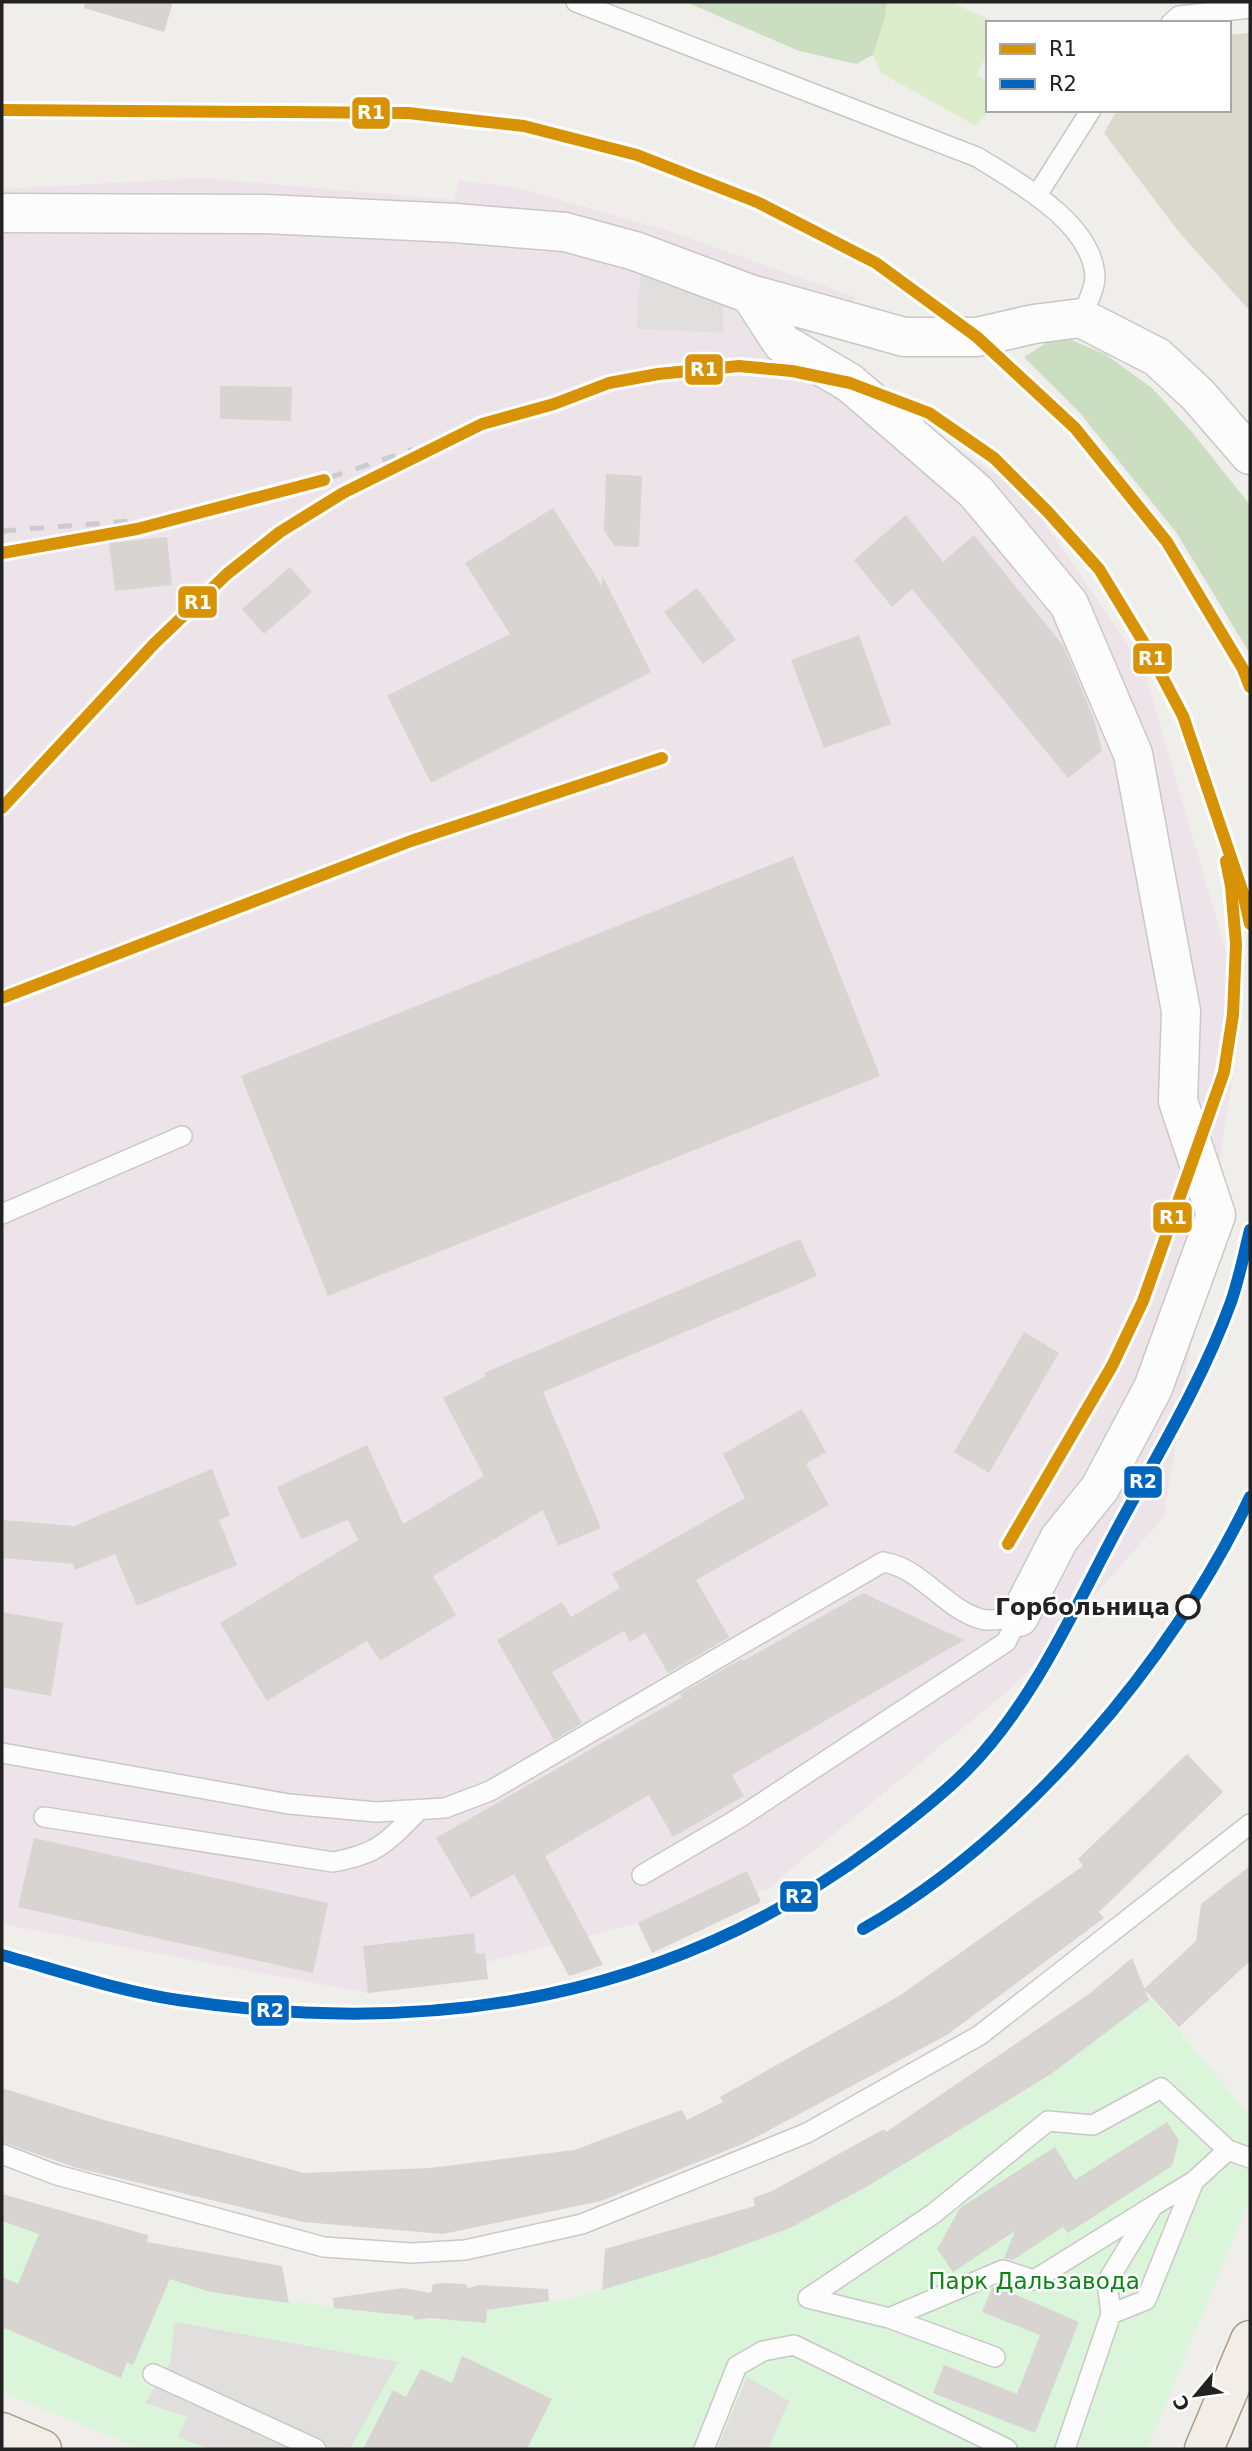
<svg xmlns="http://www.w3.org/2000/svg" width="1252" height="2451" font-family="'DejaVu Sans',sans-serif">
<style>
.industrial{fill:#ede4e9}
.construction{fill:#d9d9cd}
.grass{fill:#ddeccb}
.forest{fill:#cbdec1}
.park{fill:#daf5da}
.parking{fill:#e0dfde}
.building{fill:#d7d4d2}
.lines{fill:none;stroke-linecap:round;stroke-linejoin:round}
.lane-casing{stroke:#c9c8c7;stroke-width:22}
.street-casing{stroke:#c9c8c7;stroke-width:41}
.primary-casing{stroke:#a79c86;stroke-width:41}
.lane{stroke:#fdfcfc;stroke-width:19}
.street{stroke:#fdfcfc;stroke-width:38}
.primary{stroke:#f3ede7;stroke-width:38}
.rail{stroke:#ccc;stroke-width:5;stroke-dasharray:14 14;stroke-linecap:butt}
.rail-1-casing{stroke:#fff;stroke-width:18}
.rail-2-casing{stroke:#fff;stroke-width:18}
.rail-1{stroke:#d79205;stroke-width:12}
.rail-2{stroke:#0065bd;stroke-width:12}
.stop-dot{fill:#fff;stroke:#222;stroke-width:3.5}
.labels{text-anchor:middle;stroke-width:5;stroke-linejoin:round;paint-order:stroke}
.stop-label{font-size:23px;font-weight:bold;fill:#222;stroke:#fff;text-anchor:end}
.park-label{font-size:23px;fill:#0c8416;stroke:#fff}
.line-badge{stroke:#fff;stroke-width:2.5}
.badge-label{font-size:19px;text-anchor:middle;font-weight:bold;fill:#fff}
</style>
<rect width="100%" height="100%" fill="#f0eeeb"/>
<path class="industrial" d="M202,178l252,22 5,-20 59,8 148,42 189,67 -10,23 -82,34 120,44 141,95 119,173 100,344 -79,507 -149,168 -249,205 -398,103 -366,-69v-1735z"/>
<path class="construction" d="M1250,33v278l-71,-79 -75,-99 13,-23h112v-75z"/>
<path class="grass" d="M887,2h63l48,21h-10v29l-11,23 11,8 1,27 -13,16 -95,-53 -8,-18 11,-34z"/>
<path class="forest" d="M686,2h201l-3,19 -11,34 -17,9 -57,-13z
M1059,335l46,19 47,34 40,44 58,73v149l-74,-122 -96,-119 -56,-56z"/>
<path class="park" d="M1151,1998l99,118v83l-103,250h-1006l-139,-57v-171l208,71 221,26 144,-20 139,-42 76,-28 78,-42 183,-112z"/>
<path class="parking" d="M642,262l81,21 1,50 -88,-4z
M175,2322l223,40 -48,87h-141l-31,-12 9,-20 -42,-14 25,-40z
M747,2377l42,24 -21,48h-51z"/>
<path class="building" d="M85,2h88l-9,30 -80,-24z
M220,386l72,1 -1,34 -71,-2z
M606,474l36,2 -3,71 -24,-1 -11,-15z
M553,508l49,78v-11l49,97 -220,111 -44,-87 123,-62 -45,-71z
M906,515l37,47 31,-27 90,112 30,72 8,32 -34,27 -156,-189 -20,18 -38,-47z
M167,537l5,48 -57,6 -6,-48z
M290,567l22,25 -48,42 -22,-25z
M697,588l39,52 -33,24 -39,-52z
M859,635l32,89 -67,24 -33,-88z
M793,856l87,220 -552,220 -87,-220z
M800,1239l17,37 -274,116 58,136 -43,18 -15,-36 -110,66 23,39 -76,46 -13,-20 -100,60 -47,-78 138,-83 -10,-20 -47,19 -24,-52 90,-42 36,79 81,-48 -41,-78 43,-22 -2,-3z
M1024,1332l35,21 -70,120 -35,-21z
M802,1409l24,43 -20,12 23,41 -133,75 33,57 -61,36 -23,-40 -15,9 -6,-11 -72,41 30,51 -28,17 -57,-100 65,-38 9,15 49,-29 -8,-14 133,-76 -22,-44z
M212,1469l18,46 -11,5 18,45 -100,41 -22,-52 -40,16 -2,-6 -71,-6v-38l72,6z
M863,1593l101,47 -232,135 12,21 -71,41 -24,-42 -104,61 58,109 -34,11 -55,-102 -43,24 -35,-60 246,-141 -2,-3 62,-35 1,2z
M2,1612l61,11 -12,73 -49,-9z
M1187,1754l36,38 -124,120 5,6 -157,117 -202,108 -144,58 -158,33 -140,-12 -226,-54 -75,-26v-54l102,32 200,53 126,-5 144,-18 108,-40 5,10 36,-18 -3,-5 179,-101 184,-130 -5,-7z
M34,1838l294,65 -15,70 -295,-66z
M1250,1866v95l-71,66 -35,-38 52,-48 5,-37z
M747,1871l14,31 -109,51 -14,-30z
M474,1933l2,21 9,-1 3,26 -120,14 -5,-47z
M1132,1958l17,42 -98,74 -183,112 -78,42 -76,28 -112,34 3,-41 150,-43 -2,-8 19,-7 112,-62 2,3 203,-138z
M1167,2122l12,18 -7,26 -104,67 -5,-6 -50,33 -9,-2 11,-27 -62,41 -16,-23 23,-41 95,-61 20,33z
M2,2194l146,41 -1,7 135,24 7,37 -79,-11 -40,-13 -37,86 -6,-3 -6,16 -119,-51v-50l16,7 21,-50 -37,-13z
M443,2283l23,1 2,4 11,-3 69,4 1,12 -62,9 -1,13 -55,-5 -17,2 -1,-4 -79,-8 -1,-10 70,-10 28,5 2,-9z
M996,2286l83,36 -44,111 -102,-40 11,-28 73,29 23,-59 -58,-23 10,-24z
M462,2356l90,43 -25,50h-164l30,-59 13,7 15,-28 31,14z"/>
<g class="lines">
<g class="lane-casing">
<path id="lane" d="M576,2l401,155c40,25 116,66 118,120 0,13 -10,30 -14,41
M1171,23l8,-7 71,-8
M1037,195l54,-85
M2,1214l180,-78
M2,1753l287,51 87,8 69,-4 45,-17 393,-229c39,6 60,46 98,57 10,3 27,-1 38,-2
M44,1817l289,45c45,-8 53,-19 85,-51
M642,1875l97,-57 267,-176 13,-25
M2,2154l55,21 267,72 87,6 54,-3 117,-26 225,-91 173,-98 270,-211
M808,2298l125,-84 115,-93 45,4 68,-37 67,62 22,8
M808,2298l81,20 114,-48 31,10 119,-74
M1111,2314l35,-14 48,-119
M889,2318l106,39
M153,2374l163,75
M704,2449l33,-83 26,-15 31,-6 213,104
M1065,2449l46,-135 -4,-32 46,-76 41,-25 34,-31"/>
</g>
<g class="street-casing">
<path id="street" d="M2,213l263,1 190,9 110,9 70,19 115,43 154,43h73l57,-13 47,-6 76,39 41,38 52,60
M750,294l32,49 68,40 126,109 93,112 64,150 48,257 -3,90 38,114 -63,173 -53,100 -41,51 -40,78"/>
</g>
<g class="primary-casing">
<path id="primary" d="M2,2432l40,17
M1204,2449l46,-109"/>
</g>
<use href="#lane" class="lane"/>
<use href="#street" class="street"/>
<use href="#primary" class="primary"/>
<path class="rail" d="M2,531l129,-10
M2,553c140,-19 278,-56 411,-104
M2,808l152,-164 73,-70 53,-42 63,-39 139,-69 72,-20 55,-21 49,-9 81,-8 53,5 58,12 79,30 65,45 54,54 51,57 48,79 36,68 60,177 7,31
M2,998l409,-157 251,-83
M1008,1544l104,-178 31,-65 81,-229 9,-57 3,-71 -8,-73
M2,1955c58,16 117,36 176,45 254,38 492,0 700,-156 31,-23 62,-47 89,-74 66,-67 105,-157 149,-239 40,-74 86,-149 115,-229 8,-23 13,-48 19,-72"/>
<g class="rail-1-casing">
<path id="rail-1" d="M2,110l406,3 116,13 113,29 120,47 119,61 101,74 98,91 92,114 76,127 7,18
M2,553l135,-24 187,-49
M2,808l152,-164 73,-70 53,-42 63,-39 139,-69 72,-20 55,-21 49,-9 81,-8 53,5 58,12 79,30 65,45 54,54 51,57 48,79 36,68 60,177 7,31
M2,998l409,-157 251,-83
M1008,1544l104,-178 31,-65 81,-229 9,-57 3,-71 -5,-58 -5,-25"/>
</g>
<g class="rail-2-casing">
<path id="rail-2" d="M863,1929c159,-91 309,-267 387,-432
M2,1955c58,16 117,36 176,45 254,38 492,0 700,-156 31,-23 62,-47 89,-74 66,-67 105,-157 149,-239 40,-74 86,-149 115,-229 8,-23 13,-48 19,-72"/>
</g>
<use href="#rail-1" class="rail-1"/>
<use href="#rail-2" class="rail-2"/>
</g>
<circle class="stop-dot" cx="1188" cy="1607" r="11"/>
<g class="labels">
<g class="stop-label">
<text x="1170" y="1615">Горбольница</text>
</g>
<g class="park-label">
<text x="1034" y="2289">Парк Дальзавода</text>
</g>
</g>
<g class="line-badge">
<rect x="351" y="96" width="40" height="34" rx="7" fill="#d79205"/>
<rect x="684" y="353" width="40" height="33" rx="7" fill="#d79205"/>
<rect x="177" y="585" width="41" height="34" rx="7" fill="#d79205"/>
<rect x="1132" y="642" width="41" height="33" rx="7" fill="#d79205"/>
<rect x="1152" y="1201" width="41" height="33" rx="7" fill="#d79205"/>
<rect x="1123" y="1465" width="40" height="34" rx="7" fill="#0065bd"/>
<rect x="779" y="1880" width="40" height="33" rx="7" fill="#0065bd"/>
<rect x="250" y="1994" width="40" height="33" rx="7" fill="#0065bd"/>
</g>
<g class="badge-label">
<text x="371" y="119">R1</text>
<text x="704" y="376">R1</text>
<text x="198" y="609">R1</text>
<text x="1152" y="665">R1</text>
<text x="1173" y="1224">R1</text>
<text x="1143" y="1488">R2</text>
<text x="799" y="1903">R2</text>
<text x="270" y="2017">R2</text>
</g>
<rect width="1252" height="2451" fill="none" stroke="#222222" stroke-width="7"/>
<rect x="986" y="21" width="245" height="91" fill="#ffffff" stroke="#a7a7a7" stroke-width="2"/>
<rect x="1000" y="44" width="35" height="10" fill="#d79205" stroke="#a7a7a7" stroke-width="2"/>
<text x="1049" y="56" font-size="21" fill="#222222">R1</text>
<rect x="1000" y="79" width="35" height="10" fill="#0065bd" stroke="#a7a7a7" stroke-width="2"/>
<text x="1049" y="91" font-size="21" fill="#222222">R2</text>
<g transform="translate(1196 2395) rotate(241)" stroke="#ffffff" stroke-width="5" paint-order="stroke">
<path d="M0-5L12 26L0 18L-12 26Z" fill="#222222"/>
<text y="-10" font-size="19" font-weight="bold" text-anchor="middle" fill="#222222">С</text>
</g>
</svg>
